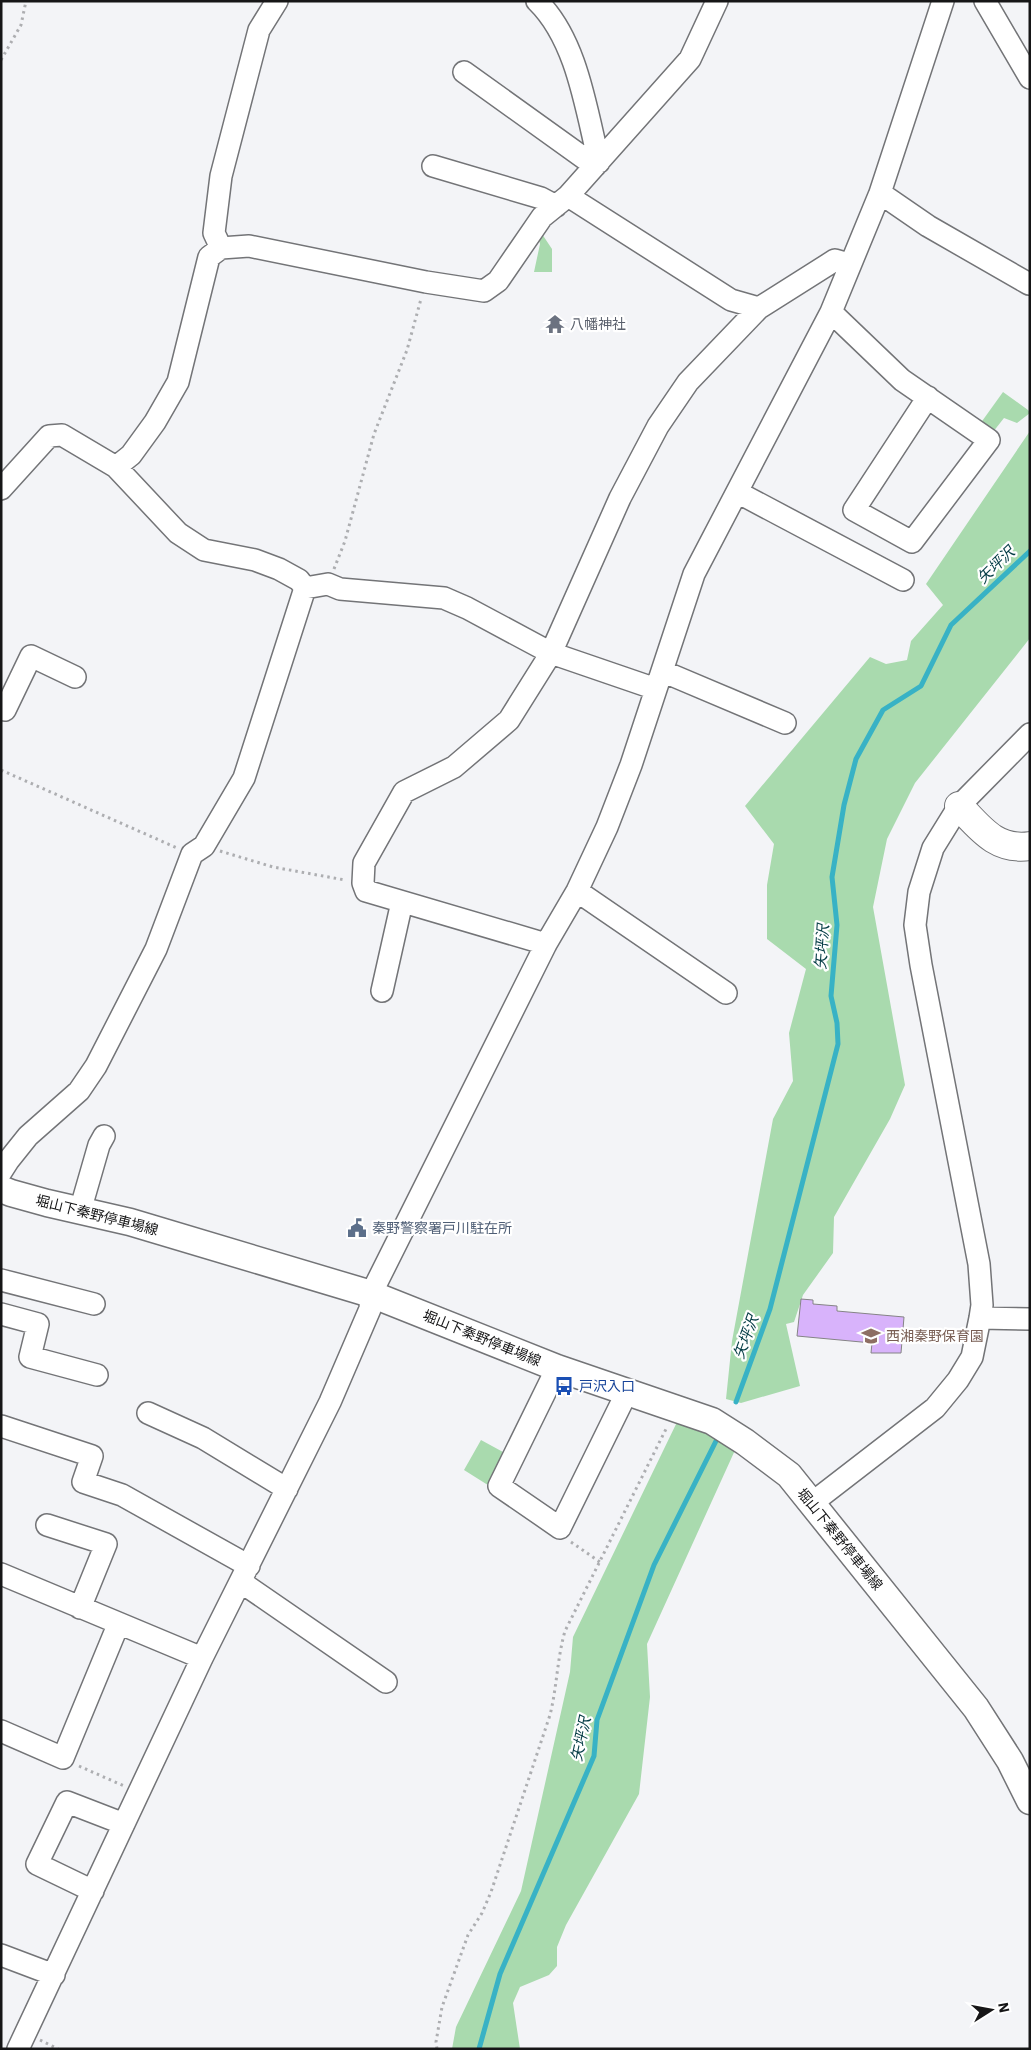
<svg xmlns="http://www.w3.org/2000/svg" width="1031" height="2050" font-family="'IBM Plex Sans','Noto Sans JP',sans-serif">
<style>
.green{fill:#a9daae}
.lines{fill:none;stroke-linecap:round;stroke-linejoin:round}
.stream{stroke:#38b2c5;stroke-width:5}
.building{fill:#d8b3fb;stroke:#858486}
.minor-casing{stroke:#737477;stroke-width:24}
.major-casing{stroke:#737477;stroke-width:29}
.highway-casing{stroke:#737477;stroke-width:30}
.path{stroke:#adaeb1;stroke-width:3;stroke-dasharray:2.5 4;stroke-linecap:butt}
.minor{stroke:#fff;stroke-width:21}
.major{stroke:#fff;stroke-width:26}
.highway{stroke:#fff;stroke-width:28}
.labels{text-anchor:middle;stroke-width:4.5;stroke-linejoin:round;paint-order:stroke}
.worship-label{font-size:14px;fill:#5b616d;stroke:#fff;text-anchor:start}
.street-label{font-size:14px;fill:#161617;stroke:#fff}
.service-label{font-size:14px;fill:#4e5e75;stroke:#fff;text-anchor:start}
.education-label{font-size:14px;fill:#785e54;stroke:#fff;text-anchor:start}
.transit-label{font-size:14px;fill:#164399;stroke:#fff;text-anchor:start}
.water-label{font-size:15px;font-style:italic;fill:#043c45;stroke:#fff}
</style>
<rect width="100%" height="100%" fill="#f3f4f7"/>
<path class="green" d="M540,231l12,18v23h-18l6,-28 -2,-9z
M1003,392l25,18 2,3 -13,10 -13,-5 -11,14 -13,-8z
M1030,431v207l-115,145 -28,56 -14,68 32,178 -15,34 -56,98 -1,36 -30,42 -9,27 -8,2 14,62 -59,17 -15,-4 6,-58 41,-222 20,-38 -4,-48 17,-64 -39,-30v-54l7,-41 -29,-38 125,-149 16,7 21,-4 4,-19 32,-36 -17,-21z
M678,1420l58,28 -89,196 3,53 -11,97 -73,131 -9,22v19l-8,9 -29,12 -7,16 7,46h-68l4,-22 65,-136 49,-219 3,-35z
M481,1440l22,12 -3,7 3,2 -12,26 -27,-17z"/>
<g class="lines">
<path class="stream" d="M736,1402l34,-93 68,-265 -1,-21 -6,-27 6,-71 -5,-48 12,-72 12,-46 27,-49 38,-24 30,-61 79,-74
M479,2049l21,-75 94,-218 3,-36 57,-155 63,-126"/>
</g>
<path class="building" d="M801,1299l12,1v4l24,2v5l67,6 -3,36h-30l1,-10 -75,-7z"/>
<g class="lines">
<g class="minor-casing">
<path id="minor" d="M537,1c40,39 49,108 62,161
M985,1l45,77
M464,72l131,94
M433,166l108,32 15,8
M880,193l48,33 101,58
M568,196l163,104 28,8
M221,248l-7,-15 7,-57 38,-146 18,-29
M831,312l71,68 87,60 -77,102 -58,-32 74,-113
M116,467l15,-12 24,-33 23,-40 31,-125 12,-9 28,-2 177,36 58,9 14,-10 44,-64 26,-21 122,-137 27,-58
M1,489l48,-53 13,-1 54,32 62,66 26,17 51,10 24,9 20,11 6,8
M737,492l166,88
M305,588l23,-4 12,5 104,9 23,10 84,45 105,36
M662,671l123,52
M1,708l4,2 26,-54 44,21
M577,891l149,102
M546,944l-180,-53 -3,-8 1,-20 40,-71 50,-25 55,-47 42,-67 69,-155 38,-72 30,-44 71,-74 76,-48 14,4
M382,991l20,-89
M1,1172l7,-11 20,-25 51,-45 17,-25 60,-117 36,-95 12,-8 40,-68 61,-190
M80,1211l19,-66 5,-9
M1,1280l93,24
M1,1314l37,10 -8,33 67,18
M980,1318l50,1
M557,1368l-58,118 61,42 67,-136
M148,1413l55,25 84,51
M1,1426l91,30 -9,26 39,13 127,71
M812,1503l123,-95 23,-28 14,-23 8,-39 2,-13 -3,-41 -58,-299 -6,-40 4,-33 14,-44 26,-42 71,-72
M47,1525l59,19 -26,64
M1,1574l201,84
M241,1582l145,100
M1,1731l62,27 55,-133
M93,1891l-56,-27 30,-62 57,22
M1,1955l53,20
M18,2049l184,-391 128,-256 40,-93 1,-15 175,-350 31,-53 30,-64 24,-62 63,-191 137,-262 49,-119 63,-192"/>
</g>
<g class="major-casing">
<path id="major" d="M1,1189l10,4 36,10 83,19 241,72 186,74 155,53 33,21 44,33 187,233 34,53 20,40"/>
</g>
<g class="highway-casing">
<path id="highway" d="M959,806c21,22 37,45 71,40"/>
</g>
<path class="path" d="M1,60l20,-35 5,-24
M334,569l11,-28 29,-107 33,-84 14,-51
M1,770l176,78
M220,851l53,16 72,13
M571,1542l29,20
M79,1766l45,20
M40,2040l18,9
M437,2049l-1,-7 6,-35 26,-72 14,-22 9,-21 59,-177c7,-28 7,-56 15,-84l102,-204"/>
<use href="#minor" class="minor"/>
<use href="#major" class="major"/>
<use href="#highway" class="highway"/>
</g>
<defs>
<g id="temple-bare" transform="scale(1.5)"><path d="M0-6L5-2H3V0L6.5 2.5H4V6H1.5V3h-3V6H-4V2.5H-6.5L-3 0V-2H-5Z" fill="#6b7280" stroke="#fff" stroke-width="2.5" paint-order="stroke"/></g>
<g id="civic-bare" transform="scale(1.5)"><path d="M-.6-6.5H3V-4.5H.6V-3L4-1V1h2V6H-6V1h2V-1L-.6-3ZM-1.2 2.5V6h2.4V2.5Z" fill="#5c6f8a" stroke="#fff" stroke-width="2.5" paint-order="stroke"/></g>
<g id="school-bare" transform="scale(1.5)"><path d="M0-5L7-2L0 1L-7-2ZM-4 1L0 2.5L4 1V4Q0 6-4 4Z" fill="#8d6e63" stroke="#fff" stroke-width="2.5" paint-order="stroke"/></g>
<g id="bus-bare" transform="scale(1.5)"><path d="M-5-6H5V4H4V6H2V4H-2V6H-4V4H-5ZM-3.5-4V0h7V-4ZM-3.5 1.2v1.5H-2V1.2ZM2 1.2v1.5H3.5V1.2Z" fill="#1a4fb4" stroke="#fff" stroke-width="2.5" paint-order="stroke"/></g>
</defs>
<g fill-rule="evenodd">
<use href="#temple-bare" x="555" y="324"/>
<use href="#civic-bare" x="357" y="1228"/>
<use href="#school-bare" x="871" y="1336"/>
<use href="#bus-bare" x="564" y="1386"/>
</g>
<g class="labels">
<g class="worship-label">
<text x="570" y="329">八幡神社</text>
</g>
<g class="street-label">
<text transform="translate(97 1215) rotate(14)" y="5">堀山下秦野停車場線</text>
<text transform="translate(482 1338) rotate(22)" y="5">堀山下秦野停車場線</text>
<text transform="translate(840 1539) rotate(51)" y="5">堀山下秦野停車場線</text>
</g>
<g class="service-label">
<text x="372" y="1233">秦野警察署戸川駐在所</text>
</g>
<g class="education-label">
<text x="886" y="1341">西湘秦野保育園</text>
</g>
<g class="transit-label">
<text x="579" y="1391">戸沢入口</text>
</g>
<g class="water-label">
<text transform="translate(996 565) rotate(-44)" y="5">矢坪沢</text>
<text transform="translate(822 947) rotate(-86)" y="5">矢坪沢</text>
<text transform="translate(746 1337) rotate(-70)" y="5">矢坪沢</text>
<text transform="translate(581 1739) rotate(-78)" y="5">矢坪沢</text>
</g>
</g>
<rect width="1031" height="2050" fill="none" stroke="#161617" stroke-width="5"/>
<g transform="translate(991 2010) rotate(79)" stroke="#ffffff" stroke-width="4" paint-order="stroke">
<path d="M0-4L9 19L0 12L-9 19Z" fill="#161617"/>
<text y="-8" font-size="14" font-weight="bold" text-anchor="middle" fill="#161617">N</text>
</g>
</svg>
